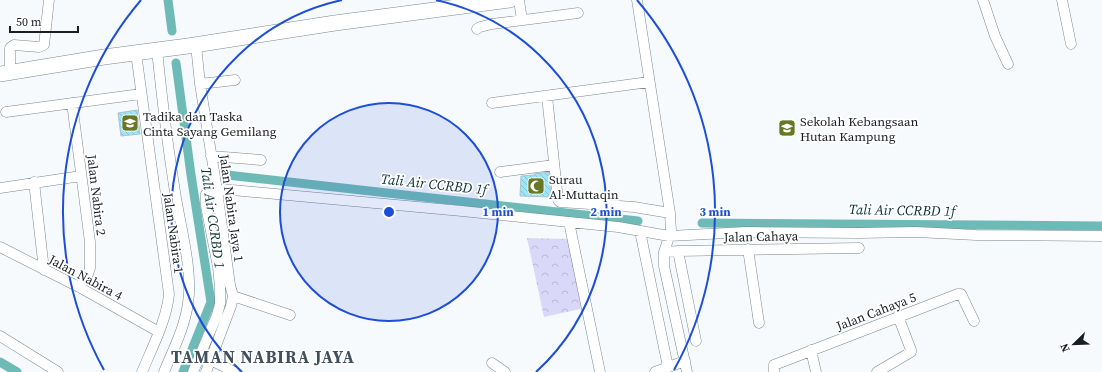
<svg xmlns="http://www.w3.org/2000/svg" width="1102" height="372" font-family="'Source Serif 4',serif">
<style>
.park{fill:url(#park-crowns)}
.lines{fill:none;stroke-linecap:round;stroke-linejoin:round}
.canal{stroke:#6ebab7;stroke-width:9}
.building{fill:url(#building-back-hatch);stroke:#adc4ca}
.street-casing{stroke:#778894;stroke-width:11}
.primary-casing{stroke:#778894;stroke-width:16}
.street{stroke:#fff;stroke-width:10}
.primary{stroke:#fff;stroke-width:15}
.ring{fill:none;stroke:#1d4ed8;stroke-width:2}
.labels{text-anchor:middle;stroke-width:3.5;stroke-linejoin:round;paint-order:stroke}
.poi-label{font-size:13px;fill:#181e23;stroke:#fff;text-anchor:start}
.street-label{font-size:13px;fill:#181e23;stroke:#fff}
.water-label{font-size:14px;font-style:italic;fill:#0b3231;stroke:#fff}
.district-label{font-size:17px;font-weight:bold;letter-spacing:1px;fill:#41505c;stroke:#fff}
.centre{fill:#1d4ed8;stroke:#fff;stroke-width:2}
.ring-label{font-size:12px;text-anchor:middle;font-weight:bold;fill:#1d4ed8;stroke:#fff;stroke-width:3.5;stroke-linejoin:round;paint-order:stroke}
</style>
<defs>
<pattern id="park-crowns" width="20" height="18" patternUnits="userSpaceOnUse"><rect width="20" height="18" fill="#dad8f9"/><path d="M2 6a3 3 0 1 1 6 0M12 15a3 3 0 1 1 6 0" fill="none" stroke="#bab9d5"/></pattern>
<pattern id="building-back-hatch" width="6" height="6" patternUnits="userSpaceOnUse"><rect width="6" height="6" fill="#9de5f8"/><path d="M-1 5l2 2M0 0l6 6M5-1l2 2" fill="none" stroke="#86c4d4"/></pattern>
</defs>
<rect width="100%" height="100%" fill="#f6fafd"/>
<path class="park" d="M527,238l43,1 15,69 -41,9z"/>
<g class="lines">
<path class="canal" d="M168,0l4,31
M176,63l15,112 20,127 -28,70
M227,175l411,46
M702,223l400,3
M0,362l17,10"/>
</g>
<path class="building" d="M137,110l3,24 -19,2 -3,-23z
M549,172l2,25 -31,-1 1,-20 13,-1v-1z"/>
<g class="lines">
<g class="street-casing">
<path id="street" d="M519,0l3,20
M637,0l33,213 1,18 -7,21v14l23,106
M983,0l12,36 13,28
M1062,0l9,44
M477,29l3,-2 12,-3 86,-11
M196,45l4,39 17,106 13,95 3,11 -2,10 -25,66
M157,50c5,49 11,99 19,148 5,30 17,75 12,105 -3,24 -15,47 -24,69
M136,53l33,241c-2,25 -17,54 -27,78
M10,73v-25l4,-3 25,2 5,-2 5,-45
M200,84l35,-4
M547,96l11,104 2,2 74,5 36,6
M72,103l18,139v26l-3,9 -8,10
M492,103l157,-21
M6,112l135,-18
M211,156l50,4
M500,172l54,-7
M34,182l10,88
M0,188l81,-12
M569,222l31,150
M640,231l28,136
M0,247l79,40 80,45
M748,249l11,74
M678,251l18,90
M664,252l14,-1 181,-3
M233,296l57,19
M0,336l58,36
M811,350l5,22
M211,360l23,12
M492,363l13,9
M193,372l24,-57 3,-11v-17l-2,-20 -12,-61v-12l4,-4h22l230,21 156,16 51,9 77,-4 113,1 57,-1 60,3 126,1
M655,372l30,-11
M774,372v-7l184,-71h3l13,27
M877,372l34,-20v-2l-13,-34"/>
</g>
<g class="primary-casing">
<path id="primary" d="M0,74l104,-17 84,-11 147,-23 175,-23"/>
</g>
<use href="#street" class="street"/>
<use href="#primary" class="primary"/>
</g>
<circle cx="389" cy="212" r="109" fill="#1d4ed8" fill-opacity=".12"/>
<g class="ring">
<circle cx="389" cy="212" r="109"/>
<path d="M242 372A217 217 0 0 1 342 0M436 0A217 217 0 0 1 536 372"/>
<path d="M104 370A326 326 0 0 1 141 0M637 0A326 326 0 0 1 674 370"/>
</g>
<defs>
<g id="school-square" transform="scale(0.9)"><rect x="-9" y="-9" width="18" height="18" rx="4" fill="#677725" stroke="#fff"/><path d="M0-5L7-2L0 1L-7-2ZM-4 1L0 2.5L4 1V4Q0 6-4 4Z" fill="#fff"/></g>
<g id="mosque-square" transform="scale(0.9)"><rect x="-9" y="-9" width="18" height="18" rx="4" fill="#677725" stroke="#fff"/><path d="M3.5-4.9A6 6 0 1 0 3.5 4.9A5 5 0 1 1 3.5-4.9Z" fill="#fff"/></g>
</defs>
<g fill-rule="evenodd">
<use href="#school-square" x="130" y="123"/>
<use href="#school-square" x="787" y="128"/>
<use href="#mosque-square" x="536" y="186"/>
</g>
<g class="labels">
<g class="poi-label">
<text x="143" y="121">Tadika dan Taska<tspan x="143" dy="15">Cinta Sayang Gemilang</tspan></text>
<text x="800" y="126">Sekolah Kebangsaan<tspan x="800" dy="15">Hutan Kampung</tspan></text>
<text x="549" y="184">Surau<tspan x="549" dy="15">Al-Muttaqin</tspan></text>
</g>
<g class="street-label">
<text transform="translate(97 195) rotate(83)" y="5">Jalan Nabira 2</text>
<text transform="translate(232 208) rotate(82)" y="5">Jalan Nabira Jaya 1</text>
<text transform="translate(174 233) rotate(82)" y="5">Jalan Nabira 1</text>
<text transform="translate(761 236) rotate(-1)" y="5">Jalan Cahaya</text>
<text transform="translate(86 277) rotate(28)" y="5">Jalan Nabira 4</text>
<text transform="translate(876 311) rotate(-21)" y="5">Jalan Cahaya 5</text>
</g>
<g class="water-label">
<text transform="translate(434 184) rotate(6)" y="5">Tali Air CCRBD 1f</text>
<text transform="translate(902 210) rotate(1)" y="5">Tali Air CCRBD 1f</text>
<text transform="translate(213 218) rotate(82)" y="5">Tali Air CCRBD 1</text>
</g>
<g class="district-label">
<text x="263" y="363">TAMAN NABIRA JAYA</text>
</g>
</g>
<circle cx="389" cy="212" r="6" class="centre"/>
<g class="ring-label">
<text x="498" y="216">1 min</text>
<text x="606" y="216">2 min</text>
<text x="715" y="216">3 min</text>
</g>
<g transform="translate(1074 344) rotate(247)" stroke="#ffffff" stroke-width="3" paint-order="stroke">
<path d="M0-3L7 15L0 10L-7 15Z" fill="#181e23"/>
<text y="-6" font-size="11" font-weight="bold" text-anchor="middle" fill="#181e23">N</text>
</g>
<path d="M10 26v6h68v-6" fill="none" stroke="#181e23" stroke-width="2"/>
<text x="16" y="26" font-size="12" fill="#181e23" stroke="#ffffff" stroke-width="3" paint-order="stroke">50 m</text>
</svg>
